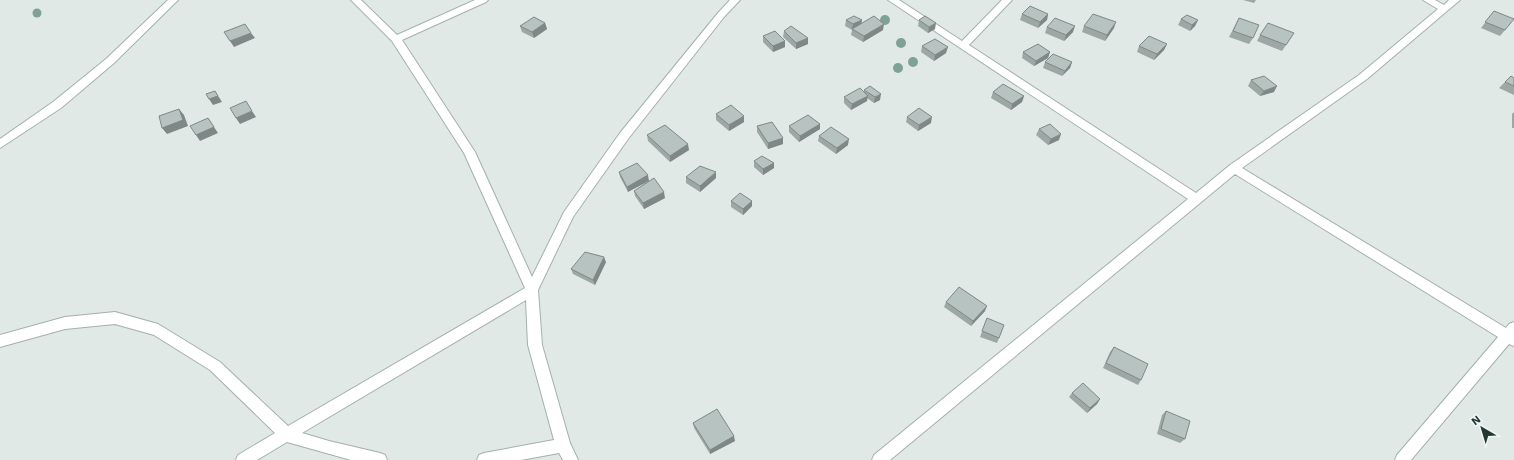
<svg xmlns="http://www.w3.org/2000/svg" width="1514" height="460" font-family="'Work Sans',sans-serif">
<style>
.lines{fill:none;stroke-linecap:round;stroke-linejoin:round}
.minor-casing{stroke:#a4b0ad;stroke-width:2}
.minor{fill:#fff;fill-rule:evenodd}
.tree{fill:#80a294}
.wall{fill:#9da8a5}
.shaded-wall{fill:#7f8886}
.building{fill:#b6c3c0;stroke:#7f8886}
</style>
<rect width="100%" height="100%" fill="#e0e9e6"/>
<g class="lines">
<g class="minor-casing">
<path id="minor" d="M168,0h10l-64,63 -53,45 -61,40v-9l53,-37 53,-43z
M351,0h10l36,35 78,-35h13l-2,2 -84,38 73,112 57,125 32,-65 56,-79 98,-120 12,-13h10l-16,17 -96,122 -55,78 -35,73 4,55 28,98 8,17h-15l-4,-7 -38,7h-44l2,-5 5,-2 70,-13 -26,-95 -2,-45 -224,133 27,8 51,12 5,2 2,5h-36l-64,-18 -30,18h-21l2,-5 37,-22 -65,-63 -56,-35 -39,-11 -50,5 -65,18v-12l65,-18 50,-5 43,12 62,38 68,64 237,-138 -61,-135 -72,-112z
M888,0h11l63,41 40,-41h10l-43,45 227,148 34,-28 129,-90 79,-66 -15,-9h12l9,5 5,-5h11l-93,79 -125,89 264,160 3,-4 5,-2v24l-5,-2 -98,116h-16l2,-5 101,-118 -263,-163 -345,286h-18l2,-5 314,-256z"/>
</g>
<use href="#minor" class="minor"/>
</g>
<g class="tree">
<circle cx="37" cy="13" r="4.5"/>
<circle cx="885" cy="20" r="5"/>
<circle cx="901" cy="43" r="5"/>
<circle cx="913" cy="62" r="5"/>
<circle cx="898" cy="68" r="5"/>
</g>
<path class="wall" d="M1243,0h13l-2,3z
M1494,11l11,19 -5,6 -19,-8z
M1022,14h26l-1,6 -9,8 -18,-8z
M1239,18l14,20 -4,6 -20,-7z
M1181,19l17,1 -3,6 -5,5 -12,-6z
M846,20h16l-1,3 22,7 -20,12 -12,-7 1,-5 -7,-4z
M919,20l16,9 -7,4 -10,-7z
M545,23l2,6 -13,9 -12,-6 -2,-6z
M1084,26l30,2 -9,13 -23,-9z
M1047,27l26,5 -9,9 -19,-8z
M784,31l24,13 -12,5 -13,-12z
M1260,35l30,4 -8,12 -25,-10z
M763,36l22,11 -12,5 -10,-10z
M1167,44l-3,6 -10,10 -17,-8 2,-6z
M922,46l24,7 -12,8 -13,-9z
M1023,52h27l-2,6 -14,8 -12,-8z
M1045,62h27l-2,6 -8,8 -19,-8z
M1514,78v17l-15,-7 6,-6z
M1251,80l23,12 -14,4 -12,-10z
M864,90l16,10 -6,3 -7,-5v3l-16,9 -7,-7v-6l20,-5z
M993,92l31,4 -2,6 -11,8 -20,-12z
M1514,112v16h-2v-14z
M716,114l28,8 -15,9 -13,-11z
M907,117l24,6 -13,8 -12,-9z
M757,126l26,18 -15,5 -11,-17z
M789,126l31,3 -21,13 -10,-10z
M1039,129l20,11 -11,5 -12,-10z
M647,135l42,15 -19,12 -22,-21z
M819,136l29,9 -12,9 -18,-13z
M754,161l20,2v5l-11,7 -9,-8z
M619,172l29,3 -20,17 -8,-15z
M686,177l30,1 -16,14 -14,-9z
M634,191l31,7 -21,11 -9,-13z
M731,201h21v5l-9,9 -12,-8z
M606,262l-11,23 -22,-11 -2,-5z
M946,302l39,9 -14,15 -27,-19z
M987,318l12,20 -2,5 -17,-6z
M1114,347l27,33 -3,5 -35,-17 7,-16z
M1072,393l28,6 -3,5 -10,9 -18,-16z
M1166,411l19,28 -5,4 -23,-9 5,-19z
M693,423l42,18 -25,13 -16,-26z"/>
<path class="shaded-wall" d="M1048,14l-1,6 -9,8 2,-6z
M862,20l-1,6 -9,3 1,-5z
M1198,20l-3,6 -5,5 2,-6z
M1116,22l-2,6 -9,13 2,-6z
M545,23l2,6 -13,9 -2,-6z
M936,23l-1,6 -7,4 1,-6z
M884,24l-1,6 -20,12 1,-6z
M1075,26l-2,6 -9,9 2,-6z
M251,33l4,5 -21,9 -4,-6z
M808,38v6l-12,5v-6z
M785,41v6l-12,5v-6z
M1167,44l-3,6 -10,10 3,-6z
M948,47l-2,6 -12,8 1,-6z
M1050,52l-2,6 -14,8 2,-5z
M1072,62l-2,6 -8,8 3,-5z
M1277,86l-3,6 -14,4 4,-5z
M215,91l7,11 -9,3 -4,-6z
M881,94l-1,6 -6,3 1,-6z
M868,96l-1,5 -16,9 1,-6z
M1024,96l-2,6 -11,8 1,-6z
M179,109l5,6 4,11 -21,8 -5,-6z
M252,111l4,6 -16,7 -4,-6z
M744,116v6l-15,9v-6z
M932,117l-1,6 -13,8 1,-6z
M208,118l10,15 -18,8 -4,-6z
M820,124v5l-21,13 1,-6z
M1061,134l-2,6 -11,5 3,-6z
M783,138v6l-15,5v-6z
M849,139l-1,6 -12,9 1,-6z
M688,144l1,6 -19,12v-6z
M774,163v5l-11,7v-6z
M716,172v6l-16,14v-6z
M648,175l1,6 -21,11 -1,-5z
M664,192l1,6 -21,11 -1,-6z
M752,201v5l-9,9v-6z
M604,257l2,5 -11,23 -2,-5z
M987,306l-2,5 -14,15 2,-5z
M1100,399l-3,5 -10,9 3,-5z
M734,436l1,5 -25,13v-4z"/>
<path class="building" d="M1030,6l18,8 -8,8 -18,-8z
M1494,11l20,8 -9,11 -20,-8z
M1093,14l23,8 -9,13 -23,-9z
M1187,15l11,5 -6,5 -11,-6z
M854,16l8,4 -9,4 -7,-4z
M874,16l10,8 -20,12 -12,-7z
M925,16l11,7 -7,4 -10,-7z
M534,17l11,6 -13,9 -12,-6z
M1055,18l20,8 -9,9 -19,-8z
M1239,18l20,7 -6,13 -20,-7z
M1268,23l26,10 -8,12 -26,-10z
M245,24l6,9 -21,8 -6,-9z
M791,26l17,12 -12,5 -12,-12z
M775,31l10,10 -12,5 -10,-10z
M1149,36l18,8 -10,10 -18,-8z
M935,39l13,8 -13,8 -13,-9z
M1038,44l12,8 -14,9 -13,-9z
M1053,54l19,8 -7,9 -20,-9z
M1264,76l13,10 -13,5 -13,-11z
M1511,76l3,2v8l-9,-4z
M1003,84l21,12 -12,8 -19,-12z
M870,86l11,8 -6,3 -11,-7z
M860,88l8,8 -16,8 -8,-7z
M215,91l3,5 -9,3 -3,-5z
M246,101l6,10 -16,7 -6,-10z
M731,105l13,11 -15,9 -13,-11z
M919,108l13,9 -13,8 -12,-8z
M179,109l4,11 -21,8 -3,-12z
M808,115l12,9 -20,12 -11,-10z
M208,118l6,9 -18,8 -6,-9z
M772,122l11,16 -15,5 -11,-17z
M1050,124l11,10 -10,5 -12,-10z
M665,125l23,19 -18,12 -23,-21z
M831,127l18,12 -12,9 -18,-12z
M762,156l12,7 -11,6 -9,-8z
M637,163l11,12 -21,12 -8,-15z
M700,166l16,6 -16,14 -14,-9z
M654,178l10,14 -21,11 -9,-12z
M740,193l12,8 -9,8 -12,-8z
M585,252l19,5 -11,23 -22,-11z
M959,287l28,19 -14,15 -27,-19z
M987,318l17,7 -5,13 -17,-7z
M1114,347l34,17 -7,16 -35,-17z
M1083,383l17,16 -10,9 -18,-15z
M717,409l17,27 -24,14 -17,-27z
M1166,411l24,10 -5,18 -24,-10z"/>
<g transform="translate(1482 428) rotate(322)" stroke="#f0f6f4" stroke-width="3" paint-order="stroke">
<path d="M0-3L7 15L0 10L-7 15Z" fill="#233735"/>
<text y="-6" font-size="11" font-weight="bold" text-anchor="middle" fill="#233735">N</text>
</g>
</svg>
